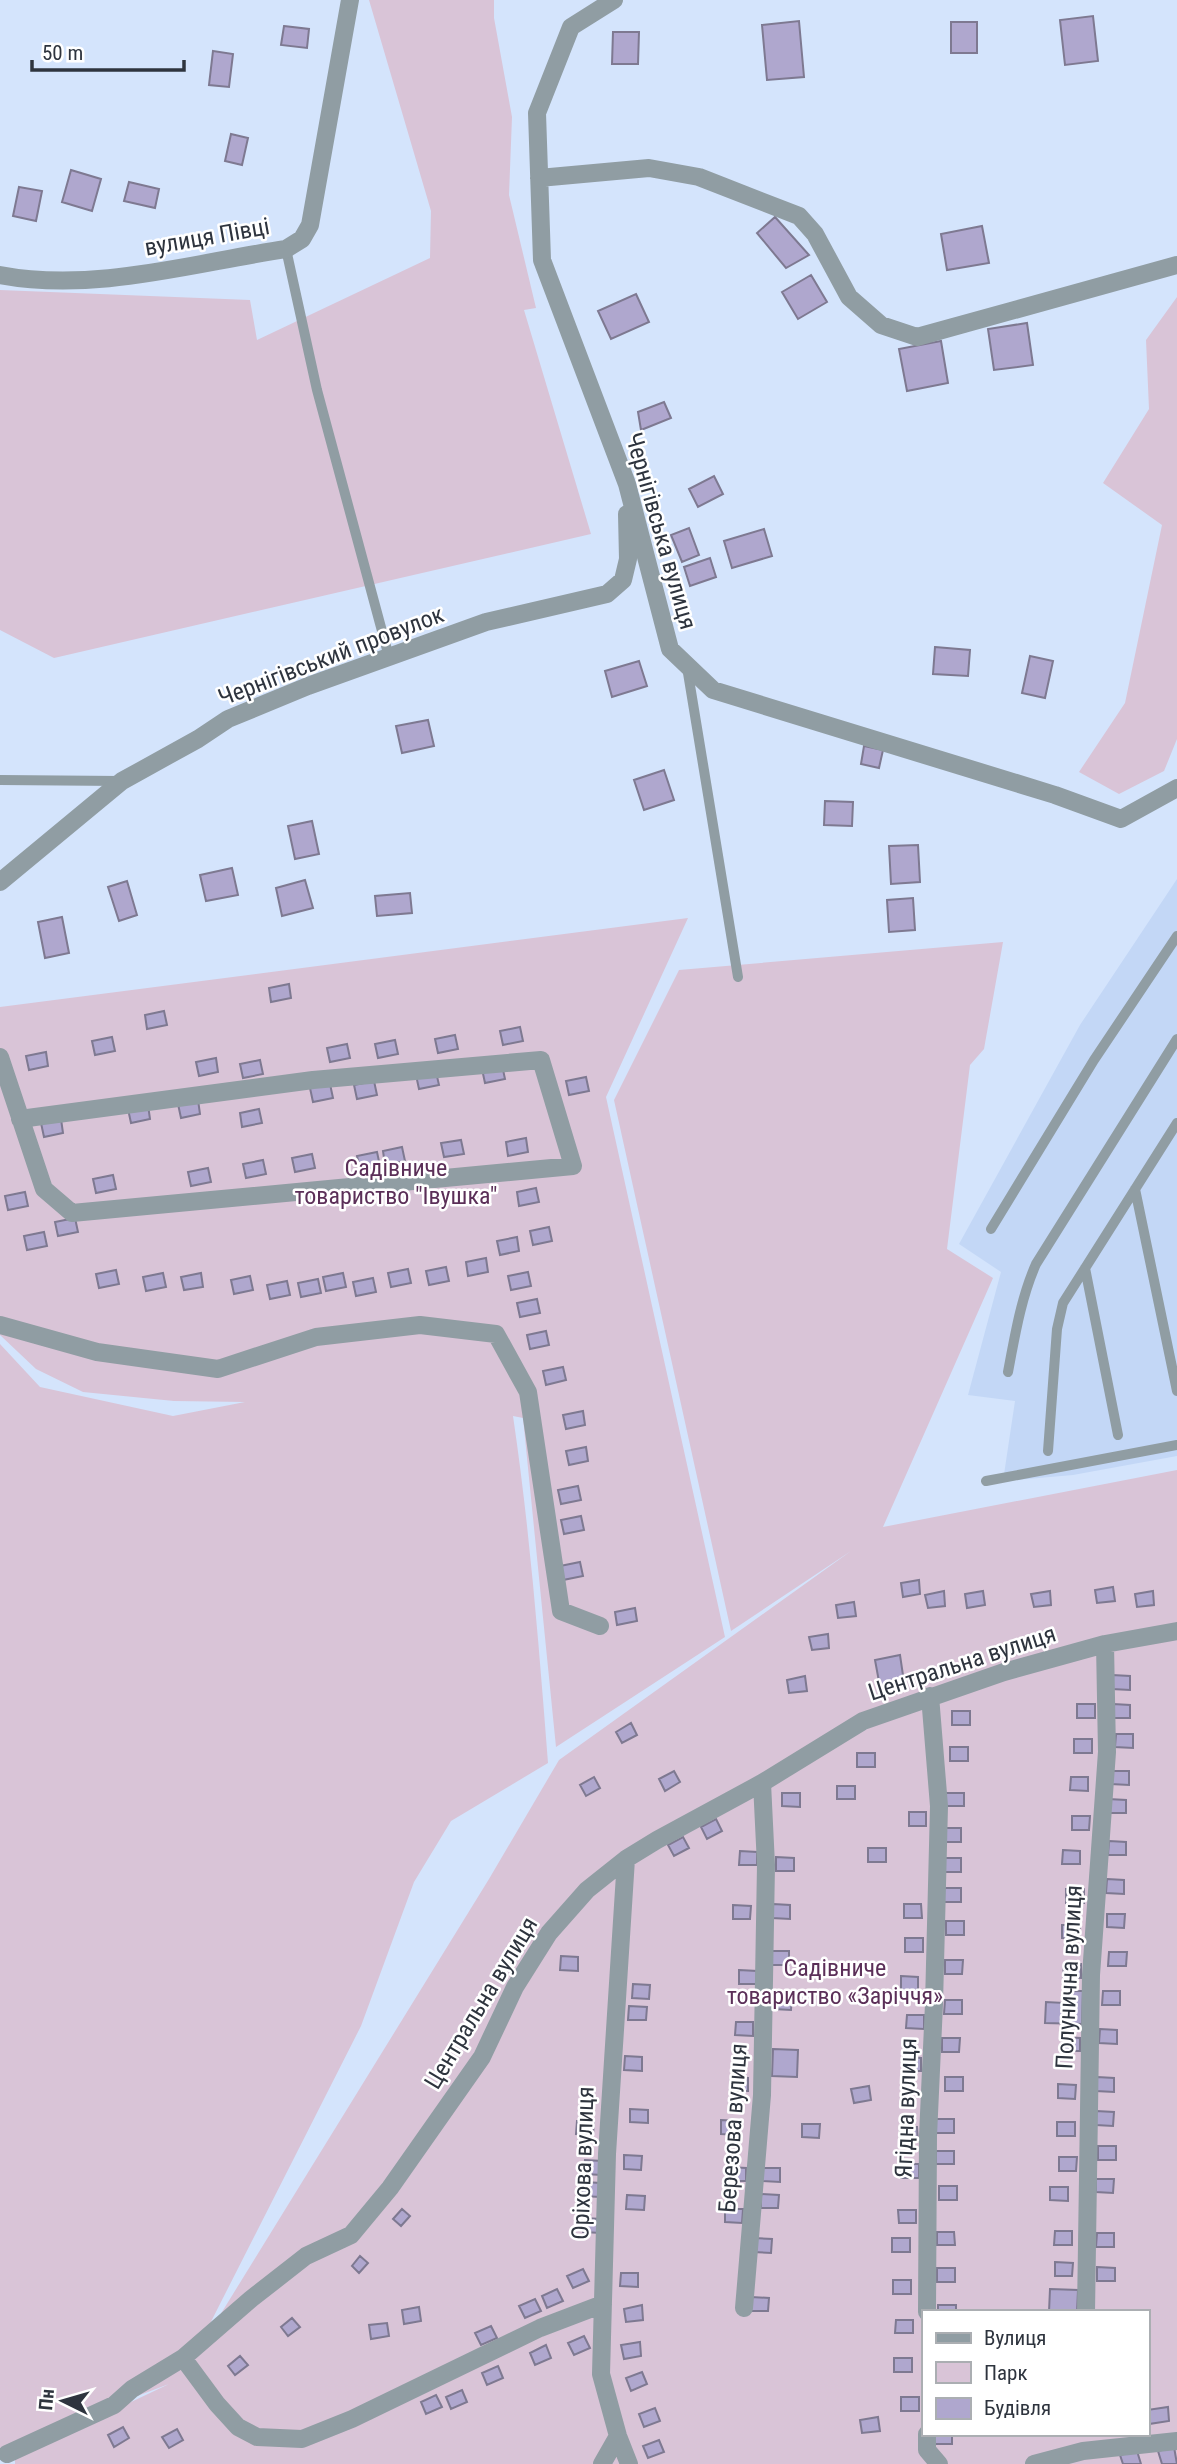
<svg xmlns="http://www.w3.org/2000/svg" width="1177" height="2464" font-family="'Roboto Condensed',sans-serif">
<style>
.built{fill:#c3d7f6}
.green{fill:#d9c4d7;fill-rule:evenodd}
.building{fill:#afa7ce;stroke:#7e7991;stroke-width:2}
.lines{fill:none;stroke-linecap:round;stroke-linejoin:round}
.service{stroke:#909da3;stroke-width:10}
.minor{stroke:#909da3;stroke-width:18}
.labels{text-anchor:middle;stroke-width:5;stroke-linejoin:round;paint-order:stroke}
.street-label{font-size:24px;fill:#2e343e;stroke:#fff}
.park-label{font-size:24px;fill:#5b2f58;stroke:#fff}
</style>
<rect width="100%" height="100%" fill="#d4e4fc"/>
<path class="built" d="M1177,879v577l-104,19 -70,6 12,-80 -47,-6 33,-123 -42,-28 121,-219z"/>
<path class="green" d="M369,0h125v18l18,99 -3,78 27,113 -12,2 67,224 -537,124 -54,-28v-340l250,10 7,40 173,-82 1,-47z
M1177,297v442l-13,32 -45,23 -40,-22 46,-69 37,-178 -59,-42 46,-74 -3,-69z
M688,918l-82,179 119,540 -169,110 -33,-329 -10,-2c17,115 26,231 35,347l-97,58 -37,61 -53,144 -173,341 301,-488 70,-119 292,-209 -120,80 -117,-531 65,-130 324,-28 -19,107 -14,16 -23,184 46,29 -110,249 294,-57v994h-1162v-7l154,-73 -169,64v-1104l40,43 133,29 72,-14 -71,-1 -91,-9 -47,-23 -36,-34v-328zM923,2312h224v122h-224z"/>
<path class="building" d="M1093,16l5,45 -33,4 -5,-45z
M799,21l5,56 -37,3 -5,-55z
M951,22h26v31h-26z
M284,26l25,3 -2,19 -26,-3z
M613,32h26l-1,32h-26z
M213,51l20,3 -4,33 -20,-2z
M231,134l17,4 -6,27 -17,-4z
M71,170l30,9 -9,32 -30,-9z
M129,182l30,7 -4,19 -31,-7z
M19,187l23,4 -6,30 -23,-5z
M775,217l34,38 -23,13 -29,-35z
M982,226l7,37 -42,7 -6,-36z
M811,275l16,27 -29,17 -16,-27z
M636,294l13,28 -38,17 -13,-28z
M1027,323l6,42 -39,5 -6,-41z
M941,341l7,42 -41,8 -8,-42z
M664,402l7,16 -30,12 -3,-18z
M714,476l9,18 -25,13 -9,-18z
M689,528l10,27 -17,7 -11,-27z
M764,529l8,27 -40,12 -8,-27z
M710,558l6,19 -26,9 -6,-19z
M935,647l35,3 -2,26 -35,-2z
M1030,656l23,5 -8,37 -23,-5z
M639,661l8,25 -35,11 -7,-26z
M428,720l6,26 -32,7 -6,-27z
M864,746l19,4 -4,18 -18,-4z
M664,770l10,30 -30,10 -10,-30z
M825,801l28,1 -1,24 -28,-1z
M312,821l7,33 -24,5 -7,-33z
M918,845l2,37 -29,2 -2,-38z
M232,868l6,27 -32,6 -6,-26z
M305,880l8,28 -31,8 -6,-28z
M127,881l10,34 -18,6 -11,-34z
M410,893l2,20 -35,3 -2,-20z
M913,898l2,32 -26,2 -2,-32z
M62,917l7,36 -24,5 -7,-36z
M289,984l2,14 -20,4 -2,-14z
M164,1011l3,14 -20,4 -2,-14z
M520,1027l3,14 -20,4 -3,-14z
M455,1035l3,14 -20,4 -3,-14z
M112,1037l3,14 -20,4 -3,-14z
M395,1040l3,14 -20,4 -3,-14z
M347,1044l3,14 -20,4 -3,-14z
M46,1052l2,14 -19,4 -3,-14z
M216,1058l2,14 -19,4 -3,-14z
M260,1060l3,14 -20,4 -3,-14z
M502,1065l3,14 -20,4 -3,-14z
M436,1072l3,13 -20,4 -3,-14z
M586,1077l3,14 -20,4 -3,-14z
M374,1081l3,14 -20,4 -3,-14z
M330,1084l3,14 -20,4 -3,-14z
M198,1100l2,14 -19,4 -3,-14z
M148,1105l2,14 -19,4 -3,-14z
M259,1109l3,14 -20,4 -2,-14z
M61,1119l2,14 -19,4 -3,-14z
M526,1138l2,14 -20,4 -2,-14z
M461,1140l3,14 -20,3 -3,-14z
M402,1147l3,14 -20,4 -2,-14z
M377,1152l3,14 -20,4 -3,-14z
M312,1154l3,14 -20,4 -3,-14z
M263,1160l3,14 -20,4 -3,-14z
M208,1168l3,14 -20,4 -3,-14z
M113,1175l3,14 -20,4 -3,-14z
M536,1188l3,14 -20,4 -2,-14z
M25,1192l3,14 -20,4 -3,-14z
M75,1218l3,14 -20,4 -3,-14z
M549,1227l3,14 -19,4 -3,-14z
M44,1232l3,14 -20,4 -3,-14z
M517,1237l2,14 -19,4 -3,-14z
M486,1258l2,14 -20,4 -2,-14z
M446,1267l3,14 -20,4 -3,-14z
M408,1269l3,14 -20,4 -3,-14z
M116,1270l3,14 -20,4 -3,-14z
M528,1272l3,14 -20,4 -3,-14z
M163,1273l3,14 -20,4 -3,-14z
M201,1273l2,14 -19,3 -3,-13z
M343,1273l3,14 -20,4 -3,-14z
M250,1276l3,14 -19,4 -3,-14z
M373,1278l3,14 -20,4 -3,-14z
M318,1279l3,14 -20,4 -3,-14z
M287,1281l3,14 -20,4 -3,-14z
M537,1299l3,14 -20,4 -3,-14z
M546,1331l3,14 -19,4 -3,-14z
M563,1367l3,13 -20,5 -3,-14z
M583,1411l2,14 -19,4 -3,-14z
M586,1447l2,14 -19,4 -3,-14z
M578,1486l3,14 -20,4 -3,-14z
M581,1516l3,14 -20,4 -3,-14z
M580,1562l3,14 -20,4 -3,-14z
M919,1580l1,14 -17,3 -2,-14z
M1113,1587l2,14 -18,2 -2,-13z
M944,1591l1,15 -17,2 -3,-13z
M983,1591l2,14 -18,3 -2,-14z
M1050,1591l1,14 -17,2 -3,-13z
M1153,1591l1,14 -17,2 -2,-13z
M854,1602l2,14 -18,2 -2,-13z
M635,1608l2,13 -20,4 -2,-13z
M828,1634l1,14 -17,2 -3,-13z
M900,1655l4,27 -24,5 -5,-27z
M1112,1675l18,1v14l-18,-1z
M805,1676l2,15 -18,2 -2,-13z
M1077,1704h18v14h-18z
M1113,1704l17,1v13h-18z
M952,1711h18v14h-18z
M631,1723l6,12 -15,8 -6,-11z
M1116,1734h17v14l-18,-1z
M1074,1739h18v14h-18z
M950,1747h18v14h-18z
M857,1753h18v14h-18z
M674,1771l6,11 -15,9 -6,-12z
M1111,1771h18v14l-18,-1z
M594,1777l6,11 -14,8 -6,-11z
M1071,1777h17v14l-18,-1z
M837,1786h18v13h-18z
M782,1793h18v14l-18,-1z
M946,1793h18v13h-18z
M1108,1799l18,1v13h-18z
M909,1812h17v14h-17z
M1072,1816h18l-1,14h-17z
M716,1819l6,12 -15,8 -6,-12z
M943,1828h18v14h-18z
M683,1837l6,11 -15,8 -6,-11z
M1109,1841l17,1v13h-18z
M868,1848h18v14h-18z
M1063,1850l17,1v13h-18z
M740,1851l17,1v13h-18z
M776,1857l18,1v13h-18z
M943,1858h18v14h-18z
M1107,1879l17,1v14l-18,-1z
M944,1888h17v14h-17z
M1066,1889h18v14h-18z
M773,1904l17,1v14l-18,-1z
M904,1904h17l1,14h-18z
M733,1905l18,1 -1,13h-17z
M1107,1914h18l-1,14 -17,-1z
M946,1921h18v14h-18z
M1062,1925h18v14l-18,-1z
M905,1938h18v14h-18z
M772,1951h17v14h-18z
M1109,1952h18l-1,14h-18z
M561,1956l17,1v14l-18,-1z
M945,1960h18l-1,14h-17z
M1064,1964h17v14l-18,-1z
M739,1970l18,1 -1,13h-17z
M901,1976l17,1v13h-17z
M633,1984l17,1 -1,14 -17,-1z
M1064,1991h19l-1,33 -37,-1 1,-21 18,1z
M1103,1991h17v14h-18z
M774,1996h18l-1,14 -17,-1z
M945,2000h17v14h-18z
M629,2006l18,1 -1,13h-18z
M907,2015h17v14l-18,-1z
M736,2022h17v14l-18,-1z
M1100,2029l17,1v14l-18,-1z
M1063,2037l17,1v13h-18z
M942,2038h18l-1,14h-17z
M773,2049l25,1 -1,27 -25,-1z
M625,2056l17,1v14l-18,-1z
M903,2057l18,1v13h-18z
M731,2077l17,1v13h-18z
M945,2077h18v14h-18z
M1097,2077l17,1v14l-18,-1z
M1058,2084l18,1 -1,14 -17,-1z
M869,2086l2,14 -17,3 -3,-14z
M630,2109l18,1v13l-18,-1z
M1096,2111l18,1 -1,14 -17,-1z
M936,2119h18v14h-18z
M721,2120l18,1v14l-18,-1z
M577,2121h17l-1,14 -17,-1z
M1057,2122h18v14h-18z
M802,2124h18l-1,14 -17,-1z
M900,2127h17l1,14h-18z
M1098,2146h18v14h-18z
M936,2151h18v13h-18z
M624,2155l18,1 -1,14 -17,-1z
M1059,2157h18l-1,14h-17z
M585,2160l17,1v14l-18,-1z
M901,2164h18v14h-18z
M728,2167l18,1v13h-18z
M763,2168h17v14l-18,-1z
M1096,2179h18l-1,14 -17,-1z
M583,2182l18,1 -1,14 -18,-1z
M939,2186h18v14h-18z
M1050,2187h18v14l-18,-1z
M761,2194l18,1 -1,13h-17z
M627,2195l18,1 -1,14 -18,-1z
M402,2209l8,7 -9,10 -8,-7z
M725,2209h18l-1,14 -17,-1z
M898,2210h18v13h-17z
M584,2218l17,1v14l-18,-1z
M1055,2231h17v14h-18z
M937,2232h17l1,13h-18z
M1097,2233h17v14h-18z
M754,2238l18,1 -1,14 -18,-1z
M892,2238h18v14h-18z
M360,2256l8,7 -9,10 -7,-7z
M1055,2262l18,1 -1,13h-17z
M1097,2267l18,1v13h-18z
M937,2268h18v14h-18z
M583,2269l6,12 -16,7 -6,-12z
M621,2273h17v14l-18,-1z
M893,2280h18v14h-18z
M557,2289l6,12 -16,7 -5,-12z
M1050,2289l28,1 -1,22h-28z
M751,2297l18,1 -1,13h-17z
M535,2299l6,12 -16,7 -6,-12z
M642,2305l1,15 -17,2 -2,-13z
M938,2305h18v7h-18z
M419,2307l2,14 -17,3 -2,-14z
M292,2318l8,9 -12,9 -7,-9z
M896,2320h17v13h-18z
M387,2323l2,13 -18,3 -2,-14z
M491,2326l6,12 -16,7 -6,-12z
M584,2336l6,12 -16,7 -6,-12z
M640,2342l1,14 -17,3 -3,-14z
M546,2345l5,13 -16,7 -5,-12z
M240,2356l8,9 -13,10 -7,-9z
M894,2358h18v14h-18z
M498,2366l5,12 -16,7 -5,-12z
M642,2372l5,12 -16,7 -5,-13z
M462,2390l5,12 -16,7 -5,-12z
M436,2395l6,12 -16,7 -5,-12z
M901,2397h18v14h-18z
M1168,2407l1,14 -20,3 -2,-14z
M655,2408l5,13 -16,6 -5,-13z
M878,2417l2,14 -18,2 -2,-13z
M123,2427l6,11 -15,9 -6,-12z
M177,2429l6,11 -14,8 -7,-11z
M934,2434h18v10h-18z
M659,2440l5,12 -16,6 -5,-12z
M1174,2447l3,17h-15l-4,-13z
M1137,2451l4,13h-18l-3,-9z"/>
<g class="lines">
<path class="service" d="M286,249l31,141 72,267
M687,667l51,310
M0,780l121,1
M1135,1189l42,202
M991,1229l103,-169 83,-124
M1085,1268l33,167
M1008,1372c7,-37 13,-74 28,-108l141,-225
M1048,1451l9,-122 6,-26 114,-180
M986,1481l191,-36"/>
<path class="minor" d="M614,0l-43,27 -34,86 5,147 85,224 43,165 43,41 342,105 66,24 56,-31
M539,178l110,-10 50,9 100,39 16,18 34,63 32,28 36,12 260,-72
M0,275c94,18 193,-12 286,-26l16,-10 8,-14 40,-225
M0,882l122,-101 76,-42 30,-20 80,-33 178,-64 121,-28 16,-14 5,-21 -1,-45
M0,1057l44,132 28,24 501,-47 -32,-106 -228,20 -293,39
M0,1325l97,27 121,17 98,-32 104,-12 76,9 32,58 33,219 39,15
M626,1859l-19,295 -6,220 17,62 11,28
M744,2308l18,-213 4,-230 -4,-82
M927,2312l1,-176 6,-132 5,-198 -9,-110
M1086,2312l5,-337 16,-223 -2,-108
M183,2358l34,46 21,23 19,10 45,2 50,-20 188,-91 63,-24
M927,2434v16l12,14
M7,2454l107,-49 18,-16 51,-31 68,-59 55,-43 45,-21 39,-47 92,-131 33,-70 34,-54 38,-43 39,-31 31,-19 105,-57 101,-62 141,-49 101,-28 72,-13
M602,2464l16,-28
M1034,2464l49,-13 94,-10"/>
</g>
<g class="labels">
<g class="street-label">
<text transform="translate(207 237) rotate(-10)" y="8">вулиця Півці</text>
<text transform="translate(661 531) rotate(74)" y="8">Чернігівська вулиця</text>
<text transform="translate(331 656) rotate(-21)" y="8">Чернігівський провулок</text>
<text transform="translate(962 1663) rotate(-18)" y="8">Центральна вулиця</text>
<text transform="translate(1069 1977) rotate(-87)" y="8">Полунична вулиця</text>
<text transform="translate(481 2003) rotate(-59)" y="8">Центральна вулиця</text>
<text transform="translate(906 2108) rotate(-88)" y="8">Ягідна вулиця</text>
<text transform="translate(733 2128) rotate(-86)" y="8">Березова вулиця</text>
<text transform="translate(583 2163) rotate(-88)" y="8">Оріхова вулиця</text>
</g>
<g class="park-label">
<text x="396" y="1176">Садівниче<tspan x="396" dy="28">товариство "Івушка"</tspan></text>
<text x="835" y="1976">Садівниче<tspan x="835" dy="28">товариство «Заріччя»</tspan></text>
</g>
</g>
<rect x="922" y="2310" width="228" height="126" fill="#ffffff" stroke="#abaeb2" stroke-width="2"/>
<rect x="936" y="2333" width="35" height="10" fill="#909da3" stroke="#abaeb2" stroke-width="2"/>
<text x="984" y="2345" font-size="21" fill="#2e343e">Вулиця</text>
<rect x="936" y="2362" width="35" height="21" fill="#d9c4d7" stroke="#abaeb2" stroke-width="2"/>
<text x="984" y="2380" font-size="21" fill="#2e343e">Парк</text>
<rect x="936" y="2398" width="35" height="21" fill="#afa7ce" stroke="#abaeb2" stroke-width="2"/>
<text x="984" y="2415" font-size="21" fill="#2e343e">Будівля</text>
<g transform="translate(63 2401) rotate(275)" stroke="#ffffff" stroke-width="5" paint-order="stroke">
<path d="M0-5L12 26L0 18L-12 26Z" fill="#2e343e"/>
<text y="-10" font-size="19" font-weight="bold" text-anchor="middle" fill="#2e343e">Пн</text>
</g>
<path d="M32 60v10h152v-10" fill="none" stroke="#2e343e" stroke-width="3.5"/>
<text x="42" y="60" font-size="21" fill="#2e343e" stroke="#ffffff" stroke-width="5" paint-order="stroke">50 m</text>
</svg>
